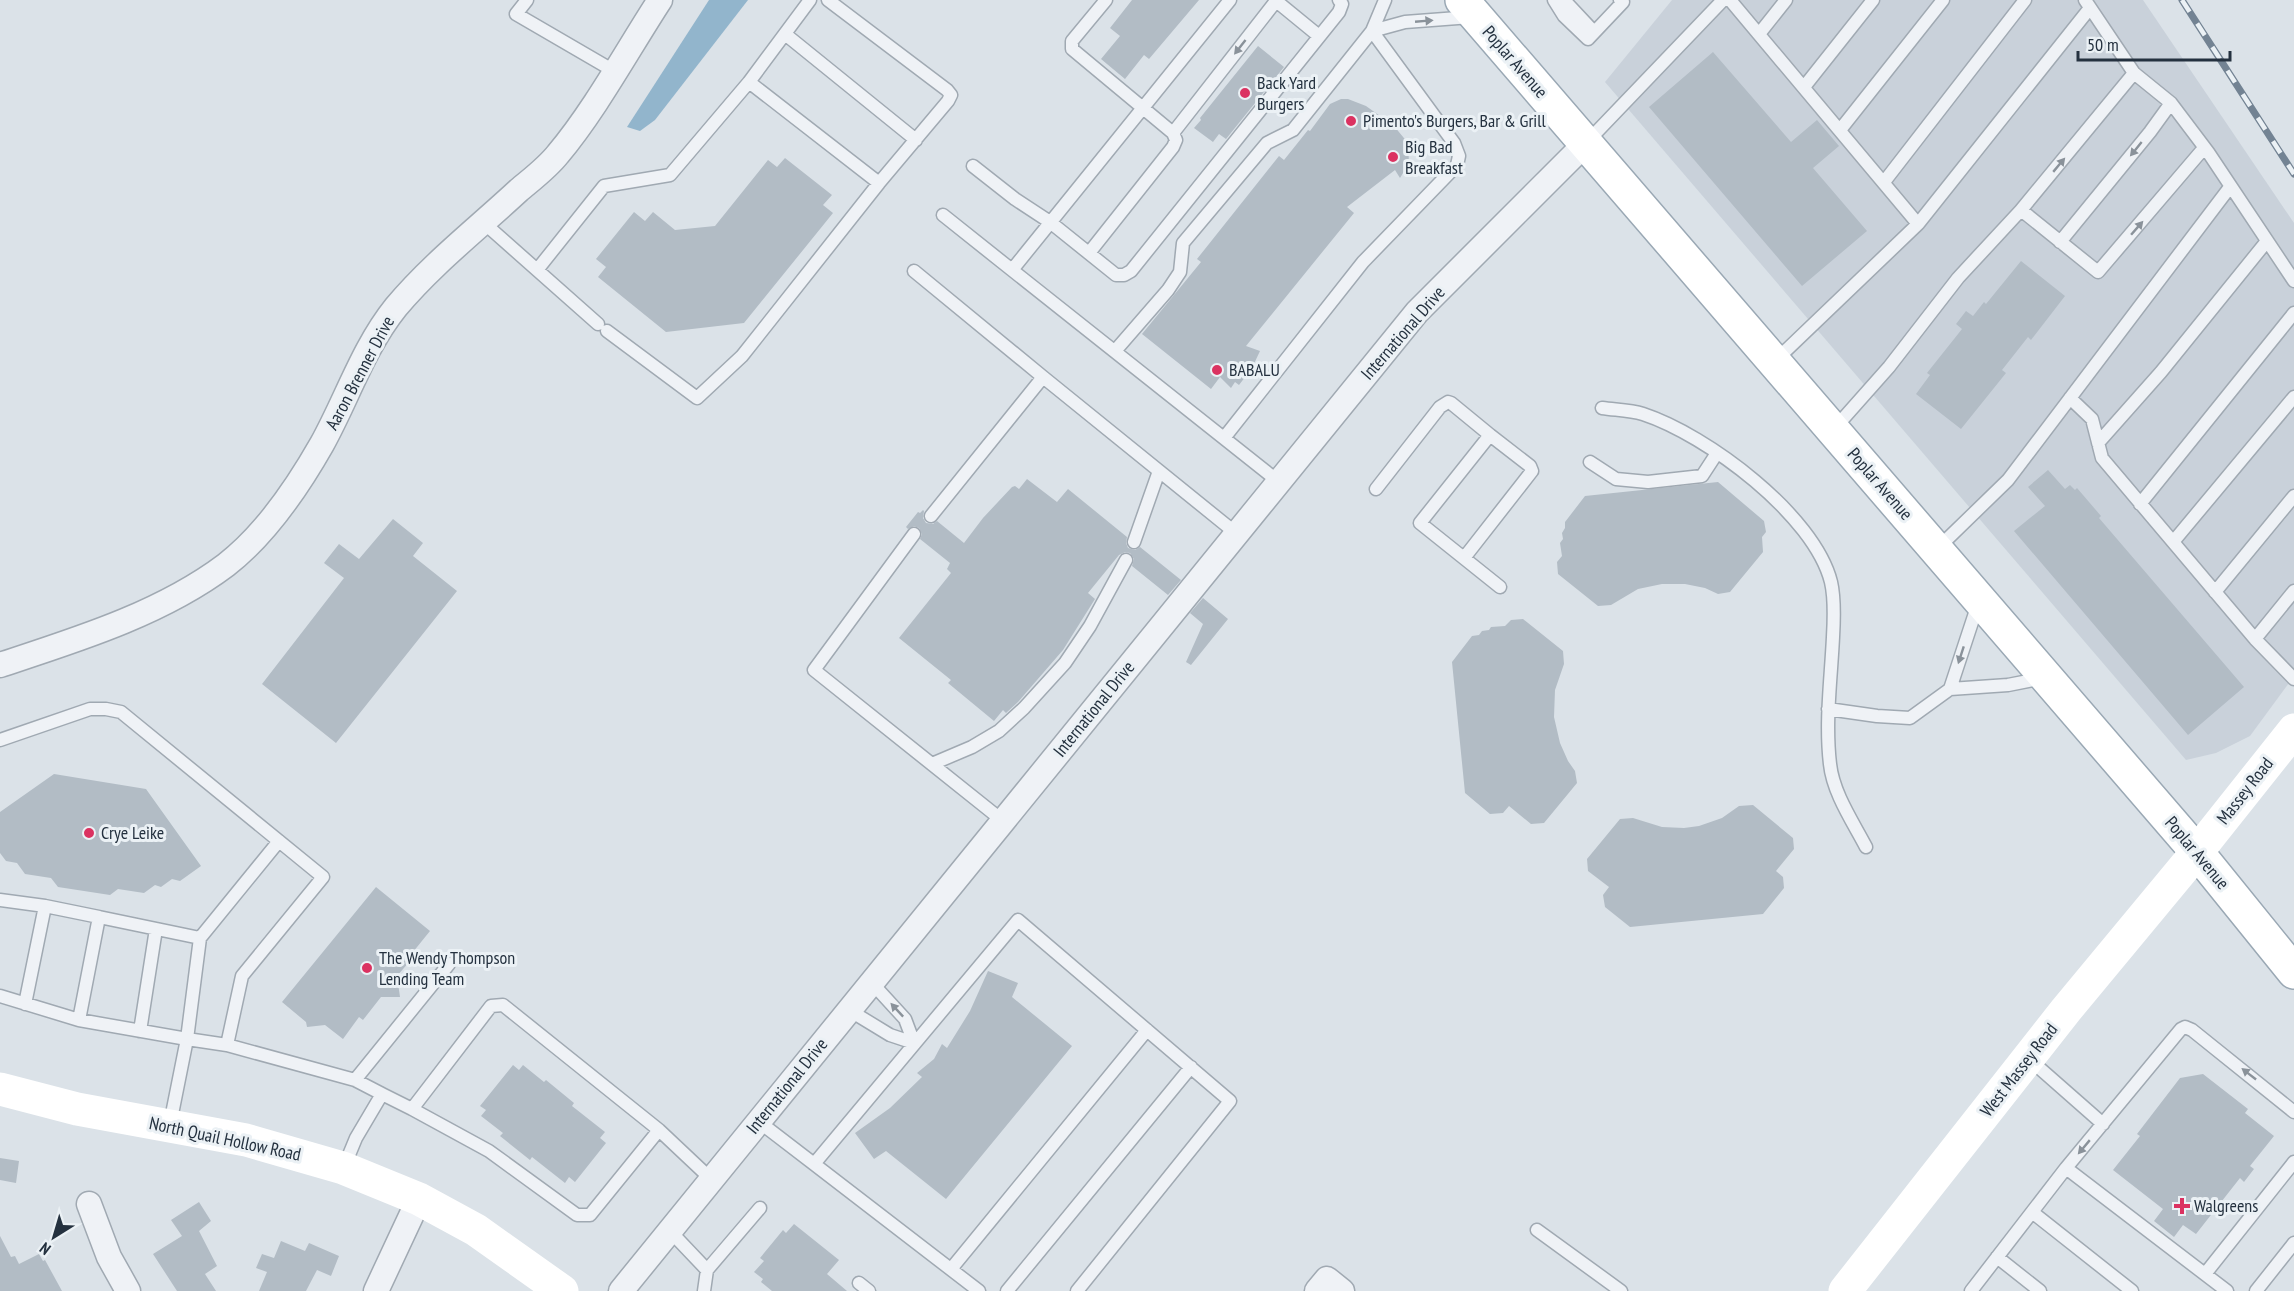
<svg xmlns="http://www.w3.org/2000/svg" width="2294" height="1291" font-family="'PT Sans Narrow',sans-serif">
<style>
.built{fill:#c9d1da}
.water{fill:#92b5cc}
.building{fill:#b2bcc5}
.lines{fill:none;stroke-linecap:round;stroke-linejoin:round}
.lane-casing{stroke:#a0a9b2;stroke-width:15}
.street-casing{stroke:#a0a9b2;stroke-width:27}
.primary-casing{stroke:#9aa8b4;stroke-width:36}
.lane{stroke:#eff2f6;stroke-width:12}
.street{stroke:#eff2f6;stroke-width:24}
.secondary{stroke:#fff;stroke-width:33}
.primary{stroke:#fff;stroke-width:33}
.rail-casing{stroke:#738393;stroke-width:7}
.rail{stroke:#ebf1f5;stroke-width:4.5;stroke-dasharray:14;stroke-linecap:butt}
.oneway{fill:#8a929a}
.poi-dot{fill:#db3261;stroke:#ebf1f5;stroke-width:2}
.labels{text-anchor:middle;stroke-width:6;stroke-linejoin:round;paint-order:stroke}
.street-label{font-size:18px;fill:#24313f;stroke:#ebf1f5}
.poi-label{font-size:18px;fill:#24313f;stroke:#ebf1f5;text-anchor:start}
</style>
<rect width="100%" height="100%" fill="#dbe2e8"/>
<path class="built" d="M1672,0h471l151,223v453l-44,60 -34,17 -30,7 -581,-678z"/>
<path class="water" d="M709,0h39l-93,120 -15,11 -13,-4z"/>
<path class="building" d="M1132,0h67l-50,59 -5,-4 -19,24 -24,-20 19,-23 -10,-8z
M1258,46l26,21 -58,72 -7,-5 -6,8 -19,-14 7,-8 -1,-2z
M1713,52l78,90 26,-22 22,26 -26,22 54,63 -65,55 -153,-179z
M1341,99h7l18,7 28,20 14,17 1,20 -9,15 -5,-8 -48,37 7,6 -108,133 14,5 -8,17 -13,17 -4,-3 -4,6 -11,-11 -9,12 -69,-55 59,-72 -4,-3 82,-103 5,4 24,-30 2,1 20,-27z
M785,158l47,37 -9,10 10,8 -89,110 -78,9 -68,-55 8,-10 -10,-8 38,-47 11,9 8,-9 22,18 40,-4 53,-66 9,7z
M2021,261l44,35 -34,44 -3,-3 -26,33 4,3 -45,56 -45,-35 14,-19 -3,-2 35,-44 -6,-5 10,-13 7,5 11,-14 2,2z
M2048,470l17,19 5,-4 5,5 2,-2 24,28 -2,2 145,169 -56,48 -174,-204 31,-25 -17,-19z
M1027,479l30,23 11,-13 59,48 -1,6 2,5 7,2 5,-3 41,33 -13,15 -36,-29 2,-7 -4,-6 -5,-1 -6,3 -31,38 7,6 -32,51 -45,52 -12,11 -3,-3 -9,11 -46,-38 3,-3 -52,-42 52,-65 -4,-4 3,-6 -30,-24 2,-5 -3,-6 -5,-2 -6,3 -2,-2 12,-15 2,1 3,-3 1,1 -1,7 3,5 7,1 4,-3 27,22 19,-25 29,-31 3,-1 4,3z
M1718,482l46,39 2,11 -4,5 1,15 -33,40 -12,2 -13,-6 -20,-4h-23l-24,5 -27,16 -13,1 -40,-32 -1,-12 5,-6 -2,-13 3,-4 -1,-6 3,-5v-6l20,-26z
M393,519l30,24 -10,13 44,35 -121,152 -74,-59 82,-106 -20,-15 15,-19 20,15z
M1203,598l25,21 -37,46 -5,-3 17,-38 -13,-11z
M1523,619l40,32 1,13 -9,26 -1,27 6,26 8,18 7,10 2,12 -33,40 -13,1 -22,-18 -6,7 -13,1 -25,-21 -13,-131 20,-26 7,-1 3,-4 7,-1 2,-3 14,-1 6,-6z
M54,774l92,15 55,77 -21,15 -8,-2 -11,8 -6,-2 -11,8 -26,-4 -8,6 -52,-8 -7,-9 -26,-4 -8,-11 -11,-2 -6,-8v-41z
M1753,805l40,33 1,11 -18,22 7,6 1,11 -21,26 -133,13 -25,-20 -2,-12 6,-8 -21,-16 -1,-12 33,-40 13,-1 29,9 22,1 15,-2 23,-8 17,-12z
M376,887l54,44 -17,21 3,2 -19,22 3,21h-19l-18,23 -4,-3 -16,22 -18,-14 -18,2 -1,-5 -24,-20z
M988,971l30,12 -6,14 60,49 -126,153 -60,-48 -12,8 -19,-26 35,-25 32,-31 -5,-4 17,-14 8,-15 5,4 23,-37z
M513,1065l6,5 4,-5 21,17 2,-2 28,23 -2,3 33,26 -5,6 6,5 -31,39 -6,-5 -4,6 -33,-26 -2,3 -30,-24 3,-3 -22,-17 5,-6 -6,-4z
M2203,1074l45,35 -3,4 29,23 -24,30 4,3 -10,13 -4,-4 -44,56 -13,-9 -9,12 -20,-16 9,-12 -50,-39 27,-34 -3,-2 43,-56z
M0,1158l19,3 -3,22 -16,-3z
M199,1202l12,19 -12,10 18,35 -12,8 11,17h-39l-24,-37 29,-18 -11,-16z
M794,1224l45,36 -12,14 20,17h-75l-11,-9 2,-3 -9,-7 10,-11 -4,-3 23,-28 3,3z
M0,1236l11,21 4,-1 4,8 20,-10 4,7 2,-1 17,31h-62z
M281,1241l24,10 4,-8 30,13 -8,20 -14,-6 -11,21h-47l8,-19 -11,-4 6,-14 12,4z"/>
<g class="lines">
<g class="lane-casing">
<path id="lane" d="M527,0l-11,14 98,57
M828,0l119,90 4,5 -3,6 -69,82
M1275,0l44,36
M1554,0l10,16 24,23 35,-37 -3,-2
M1564,0l30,32
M1730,0l188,224 -143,137
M2085,0l49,73 37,30 37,49 86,129
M1372,31l33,-9 66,-5
M1372,31l13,-31
M785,34l131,106
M1759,34l27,-34
M749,82l61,-82
M1804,87l69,-87
M1840,130l103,-130
M1173,133l103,-132
M1587,142l136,-142
M973,166l42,33 35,23 66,53h8l7,-4 208,-259 3,-8 -3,-4
M1884,182l141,-182
M2021,210l113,-137
M943,215l69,55 218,-270
M484,223l114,101
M1918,224l172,-216
M2060,242l90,-110 21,-29
M1089,253l84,-106 3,-7 -3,-7 -101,-84v-8l34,-41
M537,270l67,-84 66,-11 79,-93 130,101 -137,173 -45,42 -90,-67
M1012,270l267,212
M914,271l129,106
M1115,351l53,-61 12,-18 3,-29 84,-100 26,-13 79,-99 82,112 5,13 -2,9 -94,97 -139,176
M2070,398l22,21 10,39 153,181
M1602,408c14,2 28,2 41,6 64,21 171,101 188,168 4,17 3,38 2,55 -2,42 -8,85 -3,127 3,29 23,58 36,83
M1834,429l55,-62 69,-89 63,-68 77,62 106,-124
M2098,443l63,-71 106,-131
M1590,462l26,17 32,3 54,-6 15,-23
M1376,489l64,-82 8,-5 3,1 39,32 -70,88 80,64
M2140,504l154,-191
M931,516l112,-139 194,157
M914,534l-100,136 189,151
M1134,542l25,-71
M2173,542l121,-145
M1937,549l71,-69 222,-293
M1464,558l68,-87 -2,-5 -40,-31
M2294,591l-39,48 39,40
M2215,592l79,-96
M1978,604l-28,85 58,-4 35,-7
M1828,709l49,7 33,2 40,-29
M0,740l90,-31h16l15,3 202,165 -81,99 -15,69
M932,764l40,-17 27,-16 25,-23 41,-45 25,-37 36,-66
M0,900l45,6 -20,98
M45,906l54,11
M200,938l79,-97
M872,983l33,36 9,24
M0,996l79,24 20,-103 101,21 -13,101 -108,-19
M849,1010l41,25 24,8
M140,1031l16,-102
M2029,1059l74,65
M355,1080l94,-116
M412,1109l77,42 88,64h13l69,-85
M758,1121l56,43
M170,1124l17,-85 40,6 128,35 27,14
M344,1167l12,-29 26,-44 30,15 79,-103 12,-1 156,125 52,49
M2032,1212l34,-44
M1537,1230l84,61
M670,1231l37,39 -3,21
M1997,1257l43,34
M951,1269l196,-239
M707,1270l53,-62
M2205,1274l89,-112
M859,1283l10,8
M979,1291l-165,-127 204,-244 212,181 -153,190
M1007,1291l184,-224
M1971,1291l61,-79 100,79
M2227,1291l-161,-123 115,-139 4,-2 7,3 102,82
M2256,1291l38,-48"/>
</g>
<g class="street-casing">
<path id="street" d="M0,665c76,-25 161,-51 226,-100 40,-31 71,-77 96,-121 25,-45 41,-96 74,-137 36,-43 81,-78 123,-117 13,-11 28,-22 39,-36 37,-44 70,-105 102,-154
M89,1204l20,53 19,34
M376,1291l43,-92
M621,1291l796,-979 169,-169
M1317,1291l10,-12 15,12"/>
</g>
<g class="primary-casing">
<path id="primary" d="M1462,0l735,852 97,120"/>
</g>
<use href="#lane" class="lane"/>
<use href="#street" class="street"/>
<path class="secondary" d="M0,1089l77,20 169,31 97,28 76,31 57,31 86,61
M1845,1291l221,-281 131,-158 97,-122"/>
<use href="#primary" class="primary"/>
<g class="rail-casing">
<path id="rail" d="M2182,0l112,174"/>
</g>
<use href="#rail" class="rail"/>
</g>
<defs><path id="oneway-solid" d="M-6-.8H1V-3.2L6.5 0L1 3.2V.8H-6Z" transform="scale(1.5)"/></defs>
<g class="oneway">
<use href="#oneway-solid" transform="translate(1424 21) rotate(-5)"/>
<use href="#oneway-solid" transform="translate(1240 47) rotate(128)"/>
<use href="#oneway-solid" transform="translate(2136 149) rotate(129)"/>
<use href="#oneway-solid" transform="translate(2059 165) rotate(-50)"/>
<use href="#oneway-solid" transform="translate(2137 228) rotate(-49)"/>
<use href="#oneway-solid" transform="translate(1961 655) rotate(108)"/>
<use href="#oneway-solid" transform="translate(897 1010) rotate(-133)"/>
<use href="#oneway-solid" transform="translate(2249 1074) rotate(-142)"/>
<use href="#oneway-solid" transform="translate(2084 1147) rotate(130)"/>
</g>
<g class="poi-dot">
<circle cx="1245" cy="93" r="6"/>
<circle cx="1351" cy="121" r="6"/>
<circle cx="1393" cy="157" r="6"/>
<circle cx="1217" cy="370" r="6"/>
<circle cx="89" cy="833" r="6"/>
<circle cx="367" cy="968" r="6"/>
<path d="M2179 1197h6v6h6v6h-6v6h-6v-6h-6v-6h6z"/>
</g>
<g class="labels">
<g class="street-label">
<text transform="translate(1515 62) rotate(49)" y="6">Poplar Avenue</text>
<text transform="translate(1403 333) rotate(-49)" y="6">International Drive</text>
<text transform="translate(360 373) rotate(-62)" y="6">Aaron Brenner Drive</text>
<text transform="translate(1880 484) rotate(49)" y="6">Poplar Avenue</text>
<text transform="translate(1094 709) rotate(-51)" y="6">International Drive</text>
<text transform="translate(2245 791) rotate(-52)" y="6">Massey Road</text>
<text transform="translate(2197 853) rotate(50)" y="6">Poplar Avenue</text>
<text transform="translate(2019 1070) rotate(-52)" y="6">West Massey Road</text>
<text transform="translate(787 1086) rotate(-51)" y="6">International Drive</text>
<text transform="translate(225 1139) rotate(12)" y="6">North Quail Hollow Road</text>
</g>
<g class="poi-label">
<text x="1257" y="89">Back Yard<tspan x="1257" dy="21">Burgers</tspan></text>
<text x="1363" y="127">Pimento's Burgers, Bar &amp; Grill</text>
<text x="1405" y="153">Big Bad<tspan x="1405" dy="21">Breakfast</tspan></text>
<text x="1229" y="376">BABALU</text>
<text x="101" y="839">Crye Leike</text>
<text x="379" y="964">The Wendy Thompson<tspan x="379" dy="21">Lending Team</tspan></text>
<text x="2194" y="1212">Walgreens</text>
</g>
</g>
<g transform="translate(54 1237) rotate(217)" stroke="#ebf1f5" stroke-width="4.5" paint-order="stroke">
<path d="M0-4.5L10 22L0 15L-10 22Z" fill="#24313f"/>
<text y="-9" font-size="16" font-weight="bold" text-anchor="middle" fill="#24313f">N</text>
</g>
<path d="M2078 51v9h152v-9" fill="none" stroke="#24313f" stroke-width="3"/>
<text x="2087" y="51" font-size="18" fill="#24313f" stroke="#ebf1f5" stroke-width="4.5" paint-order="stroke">50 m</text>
</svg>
